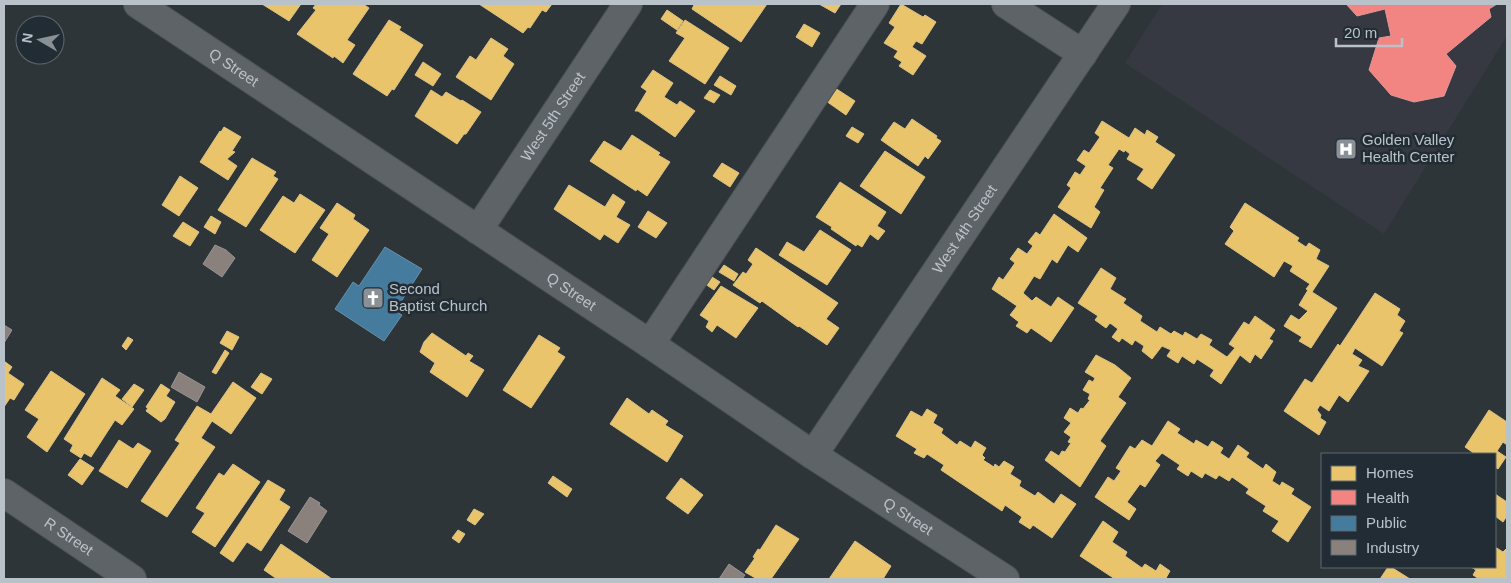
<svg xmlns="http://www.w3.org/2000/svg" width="1511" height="583" font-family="Arial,sans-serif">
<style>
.medical{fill:#363842}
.homes{fill:#e9c46a;stroke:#dbc386}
.health{fill:#f28482;stroke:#e19797}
.public{fill:#457b9d;stroke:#6890aa}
.industry{fill:#8a817c;stroke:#989493}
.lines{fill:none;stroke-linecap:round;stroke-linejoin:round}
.minor-casing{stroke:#4c5154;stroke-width:30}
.minor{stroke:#5e6367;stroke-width:28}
.labels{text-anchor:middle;stroke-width:5;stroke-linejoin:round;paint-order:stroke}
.street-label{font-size:15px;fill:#bac2c9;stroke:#222c34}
.poi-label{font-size:15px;fill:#bac2c9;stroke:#222c34;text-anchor:start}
</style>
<rect width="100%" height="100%" fill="#2e3539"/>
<path class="medical" d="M1162,4h345v32l-123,198 -259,-171z"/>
<path class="homes" d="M262,4h39l-12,17z
M316,4h47l6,4 -22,32 8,5 -12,18 -9,-7 -1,2 -36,-24 19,-24 -3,-2z
M479,4h73l-6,8 -4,-2 -12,18 -2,-1 -5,6z
M692,4h75l-26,38 -49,-33 2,-4z
M819,4h22l-6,9z
M901,4l22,13 2,-2 11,7 -14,22 -6,-3 -4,6 14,9 -13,19 -14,-9 3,-4 -8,-5 4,-6 -14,-8 11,-16 -6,-4z
M667,10l16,11 -6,9 -16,-11z
M389,20l12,7 -2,3 24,15 -29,45 -2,-1 -5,7 -34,-22z
M685,20l44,28 -24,36 -36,-23 16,-23 -9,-5z
M804,24l16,9 -8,14 -16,-10z
M491,38l17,11 -5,7 11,8 -23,36 -35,-23 14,-21 6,4z
M423,62l18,12 -8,12 -18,-11z
M653,70l20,13 -9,14 13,8 3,-4 15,10 -20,26 -37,-26h-3l12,-20 -6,-4z
M720,76l16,10 -5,9 -17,-10z
M835,88l20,13 -9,14 -20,-14z
M431,90l11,7 4,-5 15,9 1,-1 19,12 -15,22h-2l-7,10 -42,-28z
M710,90l10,5 -6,8 -10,-5z
M912,119l25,17 -1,2 5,3 -13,18 -3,-3 -7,10 -37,-26 13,-18 11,7z
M1102,121l27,17 6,-10 10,7 2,-5 11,7 -3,5 20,13 -23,34 -15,-10 7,-10 -17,-10 3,-5 -5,-4 -1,2 -5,-3 -11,16 5,3 -13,20 4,2 -10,17 6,5 -9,16 -33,-21 13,-19 -4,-3 8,-13 5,3 6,-9 -9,-6 7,-10 5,3 11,-16 -5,-4z
M224,127l17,10 -9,14 3,1 -8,7 10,7 -9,14 -28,-18 20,-31 1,1z
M852,127l12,7 -6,9 -12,-7z
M632,135l28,18 -2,2 12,7 -23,34 -10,-7 -1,2 -46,-30 14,-20 17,10z
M885,151l40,26 -24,37 -41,-28z
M252,158l24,14 -3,4 5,3 -32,48 -28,-17z
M722,163l17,10 -9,14 -17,-11z
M180,176l18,12 -19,28 -17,-11z
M840,182l46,30 -9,14 8,5 -7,9 -8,-6 -8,13 -5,-3 -1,2 -25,-17 1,-2 -16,-10z
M569,185l36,22 8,-13 12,8 -9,15 14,8 -12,18 -14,-9 -4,6 -46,-31z
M300,194l25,16 -30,43 -35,-23 23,-34 11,7z
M337,203l18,12 -2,4 16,11 -32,47 -25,-17 17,-26 -9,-6z
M1245,203l54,35 -2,3 9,6 3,-4 11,7 -4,9 13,7 -17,26 25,16 -26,40 -12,-7 3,-4 -18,-11 7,-11 8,5 9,-9 -9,-6 9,-15 -2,-1 4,-5 -20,-13 3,-5 -9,-5 -10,16 -49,-33 9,-13 -4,-4z
M648,211l19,12 -11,15 -18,-11z
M1054,214l33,24 -9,14 -10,-7 -11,18 -5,-4 -12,20 -6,-3 -11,17 9,8 4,-4 15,10 7,-10 16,11 -23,34 -20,-14 -4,5 -11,-7 3,-4 -9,-7 7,-9 -25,-17 7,-12 4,3 12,-17 -5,-4 8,-11 9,6 6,-8 -5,-4 8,-10 4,3z
M211,216l10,6 -6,12 -11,-7z
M183,222l16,10 -9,14 -17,-10z
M820,230l31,20 -24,35 -48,-30 8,-13 17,10z
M756,248l82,55 -12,16 13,9 -12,17 -28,-19 -1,1 -36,-26 -2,2 -27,-18 10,-13 3,2 7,-10 -5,-4z
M724,265l14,9 -4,7 -15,-9z
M1101,268l15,10 -6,11 16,10 -3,4 19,13 -2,5 17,11 3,-5 11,7 3,-3 9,5 2,-4 12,7 4,-5 11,6 -3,5 18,12 8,-9 -6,-4 15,-22 5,3 6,-9 20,14 -6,9 4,2 -12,18 -6,-5 -5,9 -10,-8 -19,29 -11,-8 4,-6 -17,-11 -3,5 -12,-8 -4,7 -11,-7 4,-6 -9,-4 -10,13 -10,-8 2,-5 -9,-6 -3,5 -10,-7 -3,4 -7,-5 6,-8 -8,-6 -4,5 -11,-8 3,-4 -20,-13z
M704,272l16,10 -6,8 -16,-11z
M721,286l37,22 -22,30 -19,-13 -5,7 -6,-5 3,-6 -9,-6z
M1375,293l25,16 -3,6 8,6 -6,10 4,2 -21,33 -27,-18 -3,6 10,6 -4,6 11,5 -21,31 -9,-7 -10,16 -9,-6 -3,5 4,5 -1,3 6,4 -7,13 -35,-24 21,-32 7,4 26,-39 2,2z
M227,331l12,6 -7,13 -12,-7z
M432,333l34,23 2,-3 5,3 -4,5 15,9 -17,27 -37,-25 5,-9 -15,-11 4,-10z
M539,335l21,13 -3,4 8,5 -34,51 -28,-18z
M128,337l5,3 -7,10 -4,-4z
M225,350l4,3 -13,21 -4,-2z
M1096,355l19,10 16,13 -13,19 8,6 -26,38 6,5 -26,41 -35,-27 6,-9 8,5 3,-5 3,1 6,-9 -3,-1 3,-5 -7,-5 7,-9 -7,-5 6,-10 8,5 3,-5 2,1 7,-9 -2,-1 2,-5 -7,-4 6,-10 4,2 2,-4 -10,-6z
M4,361l8,6 -4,6 16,11 -10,16 -4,-2 -6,9z
M51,371l34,23 -38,58 -20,-15 12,-18 -14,-9z
M261,373l11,6 -10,15 -11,-7z
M102,378l18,12 -5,6 19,13 -12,16 -7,-5 -24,37 -7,-4 -3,5 -11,-7 3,-6 -9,-6z
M233,382l23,16 -25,36 -19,-13 -11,17 14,9 -48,70 -26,-16 39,-58 -5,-3 22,-34 14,8z
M134,384l10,6 -12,17 -10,-8z
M161,384l9,6 -4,6 9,6 -10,17 -4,3 -15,-11 2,-3 -2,-1z
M627,398l22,16 3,-4 16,11 -3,4 18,11 -16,26 -57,-38z
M927,409l10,6 -4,8 10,6 -2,4 16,12 3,-4 11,7 4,-7 11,7 -4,7 3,3 -2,2 11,7 1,-3 4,3 5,-6 10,6 -4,7 11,7 -2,5 16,10 3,-4 16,12 7,-10 15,10 -24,34 -19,-13 -3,4 -11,-7 3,-5 -17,-12 -3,6 -61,-41 3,-5 -17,-11 -3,4 -10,-5 3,-4 -21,-13 15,-25 11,6z
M1489,410l18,12v23l-4,-3 -6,9 9,6 -8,12 -3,-2v-13h-20l-10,-7z
M1168,421l12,8 -3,4 17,11 2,-4 12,7 4,-6 11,7 -3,5 9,6 9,-14 11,8 -3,4 17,12 3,-5 10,8 -4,9 8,5 2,-4 12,7 -3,5 20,13 -23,35 -16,-11 7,-10 -16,-10 3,-5 -20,-13 3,-4 -17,-12 -3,4 -10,-6 -3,4 -11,-6 -3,5 -11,-7 -3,5 -11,-7 3,-4 -18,-12 -7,8 5,4 -15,22 -5,-3 -13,18 9,7 -7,11 -34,-23 13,-20 6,4 7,-10 -5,-3 14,-22 5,3 7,-9 10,6z
M119,440l14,9 5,-6 13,8 -24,37 -28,-17z
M80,459l14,9 -12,17 -14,-10z
M233,464l27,18 -45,65 -23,-15 13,-19 -9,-5 23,-35 5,3z
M553,476l19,13 -5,8 -19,-14z
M681,478l22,17 -15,19 -22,-16z
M268,480l17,10 -6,10 11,7 -29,44 -14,-9 -14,20 -13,-9z
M1495,494l12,8v14l-4,6 -8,-6z
M474,509l10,5 -9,11 -8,-5z
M1103,521l15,11 -6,10 15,10 -2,4 17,12 3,-4 11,7 4,-7 10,7 -4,7 2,1h-53l-35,-23z
M776,525l23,14 -28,40h-14l-12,-7 10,-14 -2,-1 5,-8 2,1z
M458,530l7,4 -6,9 -7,-5z
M855,541l36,25 -8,13h-54z
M281,544l51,35h-55l-13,-9z
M1495,547l8,5 4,-4v31h-18l-3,-1v1h-7l-6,-4 3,-5 -5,-3h24z
M1388,567h3l19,12h-30z"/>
<path class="health" d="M1346,4h151l-8,5 2,8 -45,37 10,12 -12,30 -30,6 -23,-7 -22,-25 10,-32 12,-2 -6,-27 -28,7z"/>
<path class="public" d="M385,247l37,22 -27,42 7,4 -18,26 -49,-32 18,-27 6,4z"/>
<path class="industry" d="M215,245l11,5 9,8 -13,19 -19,-13z
M4,325l8,5 -8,13z
M179,372l26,15 -8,15 -26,-15z
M310,497l10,6 -1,2 8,6 -20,32 -19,-12z
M729,564l16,11 -3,4h-23z"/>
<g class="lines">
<g class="minor-casing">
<g id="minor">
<path id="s1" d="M138,4l512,340 163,111 192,124"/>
<path d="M1006,4l77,50"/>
<path id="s2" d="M478,230l150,-226"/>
<path d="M650,344l225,-340"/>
<path id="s3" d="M813,455l303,-451"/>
<path id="s4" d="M4,493l128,86"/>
</g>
</g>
<use href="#minor" class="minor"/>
</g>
<defs>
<g id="hospital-square" transform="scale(1.125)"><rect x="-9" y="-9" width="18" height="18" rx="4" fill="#899197" stroke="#222c34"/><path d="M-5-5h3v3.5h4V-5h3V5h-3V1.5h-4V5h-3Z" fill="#fff"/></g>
<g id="church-square" transform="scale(1.125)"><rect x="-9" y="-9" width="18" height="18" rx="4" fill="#899197" stroke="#222c34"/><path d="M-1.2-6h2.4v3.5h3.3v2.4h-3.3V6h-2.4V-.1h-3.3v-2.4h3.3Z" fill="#fff"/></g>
</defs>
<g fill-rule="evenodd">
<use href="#hospital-square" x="1346" y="149"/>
<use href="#church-square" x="373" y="298"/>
</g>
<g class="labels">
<g class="street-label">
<text dy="5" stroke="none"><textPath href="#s1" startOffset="115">Q Street</textPath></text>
<text dy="5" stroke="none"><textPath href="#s2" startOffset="136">West 5th Street</textPath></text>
<text dy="5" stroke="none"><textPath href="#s3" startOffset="272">West 4th Street</textPath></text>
<text dy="5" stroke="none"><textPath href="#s1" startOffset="520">Q Street</textPath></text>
<text dy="5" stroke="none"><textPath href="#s1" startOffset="925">Q Street</textPath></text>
<text dy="5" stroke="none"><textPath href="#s4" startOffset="78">R Street</textPath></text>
</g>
<g class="poi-label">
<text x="1362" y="145">Golden Valley<tspan x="1362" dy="17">Health Center</tspan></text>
<text x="389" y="294">Second<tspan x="389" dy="17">Baptist Church</tspan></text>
</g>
</g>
<rect width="1511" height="583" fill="none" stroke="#bac2c9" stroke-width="10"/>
<rect x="1321" y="453" width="175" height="115" fill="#222c34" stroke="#5f6870"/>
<rect x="1331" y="466" width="25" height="15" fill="#e9c46a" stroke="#5f6870"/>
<text x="1366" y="478" font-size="15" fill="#bac2c9">Homes</text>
<rect x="1331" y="490" width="25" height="15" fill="#f28482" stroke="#5f6870"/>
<text x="1366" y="503" font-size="15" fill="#bac2c9">Health</text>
<rect x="1331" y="516" width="25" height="15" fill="#457b9d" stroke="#5f6870"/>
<text x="1366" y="528" font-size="15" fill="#bac2c9">Public</text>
<rect x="1331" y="540" width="25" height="15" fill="#8a817c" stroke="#5f6870"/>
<text x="1366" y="553" font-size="15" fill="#bac2c9">Industry</text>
<g transform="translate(40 40) rotate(279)"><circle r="24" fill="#222c34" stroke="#5f6870"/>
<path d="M0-4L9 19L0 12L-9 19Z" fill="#899197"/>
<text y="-8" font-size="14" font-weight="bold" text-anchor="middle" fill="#bac2c9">N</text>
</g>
<path d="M1336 38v8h66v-8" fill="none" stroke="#bac2c9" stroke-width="2.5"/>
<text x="1344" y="38" font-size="15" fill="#bac2c9" stroke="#222c34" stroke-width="4" paint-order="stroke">20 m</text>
</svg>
